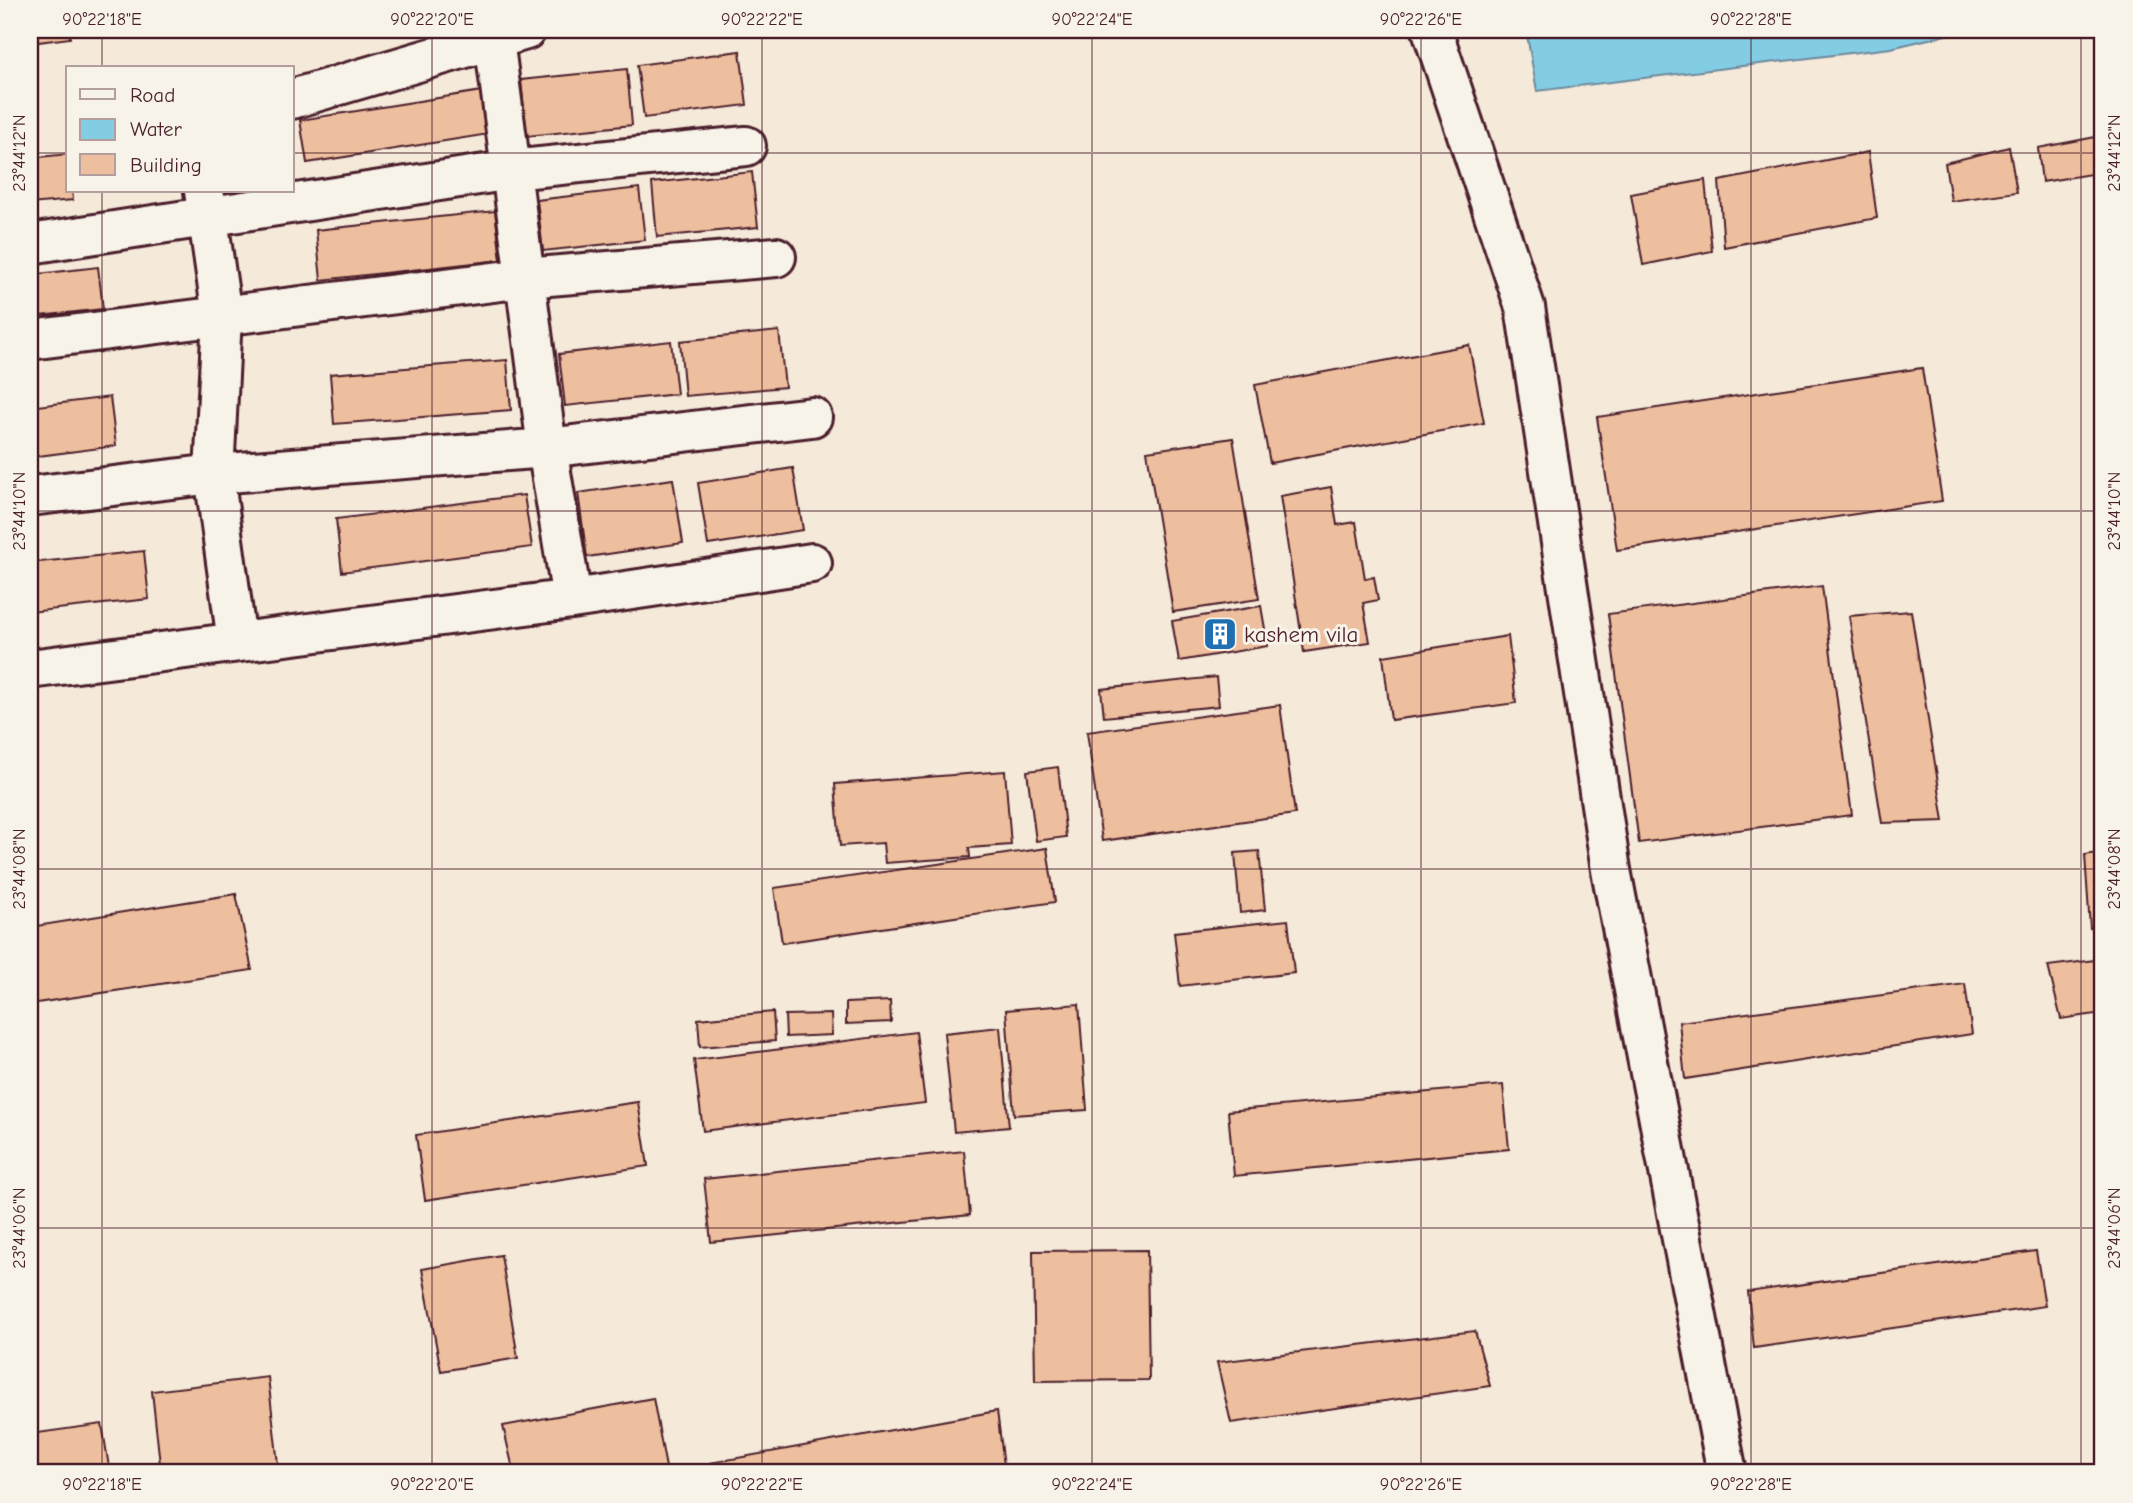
<svg xmlns="http://www.w3.org/2000/svg" width="2133" height="1503" font-family="'Comic Neue',sans-serif">
<style>
.water{fill:#83cde4;stroke:#6c879a;stroke-width:2}
.building{fill:#eebf9e;stroke:#4a1f2b;stroke-width:2}
.lines{fill:none;stroke-linecap:round;stroke-linejoin:round}
.street-casing{stroke:#4a1f2b;stroke-width:44}
.street{stroke:#f7f3e8;stroke-width:38}
.ticks{fill:none;stroke:#4a1f2b;stroke-width:2;stroke-opacity:0.45}
.labels{text-anchor:middle;stroke-width:6;stroke-linejoin:round;paint-order:stroke}
.poi-label{font-size:23px;fill:#4a1f2b;stroke:#f7f3e8;text-anchor:start}
.neatline{fill:none;stroke:#4a1f2b;stroke-width:2.5}
.ticks-label{font-size:18px;text-anchor:middle;fill:#4a1f2b}
</style>
<rect width="100%" height="100%" fill="#f5e9d9"/>
<filter id="ink" filterUnits="userSpaceOnUse"><feTurbulence type="fractalNoise" baseFrequency=".0143" numOctaves="2"/><feDisplacementMap in="SourceGraphic" scale="14" xChannelSelector="R" yChannelSelector="G"/><feConvolveMatrix kernelMatrix="1 2 1 2 8 2 1 2 1" color-interpolation-filters="sRGB"/></filter>
<g filter="url(#ink)">
<path class="water" d="M1526,30h441l-76,18 -354,43z"/>
<path class="building" d="M30,30h39l1,8 -40,5z
M740,51l7,54 -103,13 -7,-53z
M627,69l5,56 -105,11 -6,-56z
M482,91l7,43 -182,29 -7,-43z
M2101,136l2,36 -61,10 -4,-34z
M2009,147l8,45 -66,9 -6,-38z
M1868,152l9,66 -153,29 -5,-66z
M68,154v37h4l1,9 -43,4v-46z
M752,172l6,55 -101,10 -5,-54z
M1705,180l7,71 -69,14 -12,-71z
M639,188l6,52 -102,11 -6,-51z
M495,211l6,49 -180,20 -5,-50z
M98,267l5,42 -73,8v-42z
M779,331l6,56 -100,9 -5,-55z
M671,341l6,53 -112,12 -6,-52z
M1469,345l15,78 -214,40 -15,-78z
M507,360l4,50 -177,14 -4,-50z
M1922,368l20,133 -325,49 -20,-133z
M110,397l6,49 -86,11v-50z
M1233,438l26,161 -86,13 -26,-161z
M793,468l10,62 -95,15 -10,-62z
M673,479l10,64 -96,14 -9,-64z
M1331,487l6,38 19,-3 9,57 9,-2 4,23 -15,3 7,39 -66,10 -24,-156z
M524,495l8,52 -190,25 -6,-53z
M144,551l5,48 -119,13v-49z
M1822,586l30,229 -213,28 -31,-229z
M1261,606l7,40 -89,15 -7,-40z
M1911,611l33,210 -62,2 -33,-207z
M1508,636l8,67 -125,17 -8,-64z
M1216,677l3,29 -115,11 -3,-28z
M1280,705l15,109 -193,27 -15,-109z
M1058,767l8,70 -30,4 -9,-70z
M1005,771l6,74 -42,3 1,9 -85,6 -2,-20 -43,3 -5,-62z
M1047,848l8,54 -273,41 -8,-55z
M1259,851l6,59 -25,3 -5,-60z
M2103,852v74l-13,2 -5,-73z
M236,894l16,76 -222,34v-77z
M1288,920l6,53 -114,13 -6,-54z
M2103,959v54l-42,6 -13,-53z
M1965,984l7,50 -287,45 -6,-57z
M890,1001l1,21 -45,2v-21z
M1079,1004l8,106 -73,5 -8,-105z
M773,1012l2,29 -75,6 -2,-28z
M831,1014l1,21 -46,2 -1,-22z
M1000,1027l9,100 -55,5 -10,-99z
M916,1032l9,71 -222,28 -9,-71z
M1503,1085l6,64 -275,27 -6,-65z
M638,1102l10,64 -223,34 -9,-65z
M964,1151l6,64 -259,27 -7,-63z
M1147,1250l2,130 -114,1 -2,-130z
M2036,1251l9,55 -291,42 -6,-56z
M501,1255l17,103 -77,13 -19,-102z
M1475,1331l15,55 -259,37 -14,-61z
M268,1377l11,96h-118l-9,-82z
M653,1398l14,75h-153l-11,-47z
M997,1411l8,62h-293l-2,-10z
M102,1424l8,49h-80v-39z"/>
<g class="lines">
<g class="street-casing">
<path id="street" d="M1432,30l93,277 86,563 116,603
M494,39l53,409 25,151
M292,99l234,-69
M204,191l18,125 -8,158 23,168
M30,244l481,-74 235,-24
M30,340l495,-62 251,-21
M30,496l184,-22 333,-26 265,-31
M30,669l542,-70 240,-36"/>
</g>
<use href="#street" class="street"/>
</g>
</g>
<path class="ticks" d="M102,30v38M432,30v1443M762,30v1443M1092,30v1443M1421,30v1443M1751,30v1443M2081,30v1443M30,153h38M292,153h1811M102,191v1282M30,511h2073M30,869h2073M30,1228h2073"/>
<defs>
<g id="building-square" transform="scale(1.75)"><rect x="-9" y="-9" width="18" height="18" rx="4" fill="#1f6fb2" stroke="#f7f3e8"/><path d="M-4-6H4V6H1V3H-1V6H-4ZM-2.5-4.3h1.7v1.8h-1.7ZM.8-4.3h1.7v1.8H.8ZM-2.5-1h1.7V.8h-1.7ZM.8-1h1.7V.8H.8Z" fill="#fff"/></g>
</defs>
<g fill-rule="evenodd">
<use href="#building-square" x="1220" y="634"/>
</g>
<g class="labels">
<g class="poi-label">
<text x="1244" y="642">kashem vila</text>
</g>
</g>
<rect width="2133" height="1503" fill="none" stroke="#f7f3e8" stroke-width="77"/>
<rect x="66" y="66" width="228" height="126" fill="#f7f3e8" stroke="#b29e9c" stroke-width="2"/>
<rect x="80" y="89" width="35" height="10" fill="#f7f3e8" stroke="#b29e9c" stroke-width="2"/>
<text x="130" y="102" font-size="21" fill="#4a1f2b">Road</text>
<rect x="80" y="119" width="35" height="21" fill="#83cde4" stroke="#b29e9c" stroke-width="2"/>
<text x="130" y="136" font-size="21" fill="#4a1f2b">Water</text>
<rect x="80" y="154" width="35" height="21" fill="#eebf9e" stroke="#b29e9c" stroke-width="2"/>
<text x="130" y="172" font-size="21" fill="#4a1f2b">Building</text>
<rect x="38" y="38" width="2056" height="1426" class="neatline"/>
<g class="ticks-label">
<text x="102" y="25">90°22'18"E</text>
<text x="432" y="25">90°22'20"E</text>
<text x="762" y="25">90°22'22"E</text>
<text x="1092" y="25">90°22'24"E</text>
<text x="1421" y="25">90°22'26"E</text>
<text x="1751" y="25">90°22'28"E</text>
<text transform="translate(19 153) rotate(-90)" y="6">23°44'12"N</text>
<text transform="translate(2114 153) rotate(-90)" y="6">23°44'12"N</text>
<text transform="translate(19 511) rotate(-90)" y="6">23°44'10"N</text>
<text transform="translate(2114 511) rotate(-90)" y="6">23°44'10"N</text>
<text transform="translate(19 869) rotate(-90)" y="6">23°44'08"N</text>
<text transform="translate(2114 869) rotate(-90)" y="6">23°44'08"N</text>
<text transform="translate(19 1228) rotate(-90)" y="6">23°44'06"N</text>
<text transform="translate(2114 1228) rotate(-90)" y="6">23°44'06"N</text>
<text x="102" y="1490">90°22'18"E</text>
<text x="432" y="1490">90°22'20"E</text>
<text x="762" y="1490">90°22'22"E</text>
<text x="1092" y="1490">90°22'24"E</text>
<text x="1421" y="1490">90°22'26"E</text>
<text x="1751" y="1490">90°22'28"E</text>
</g>
</svg>
